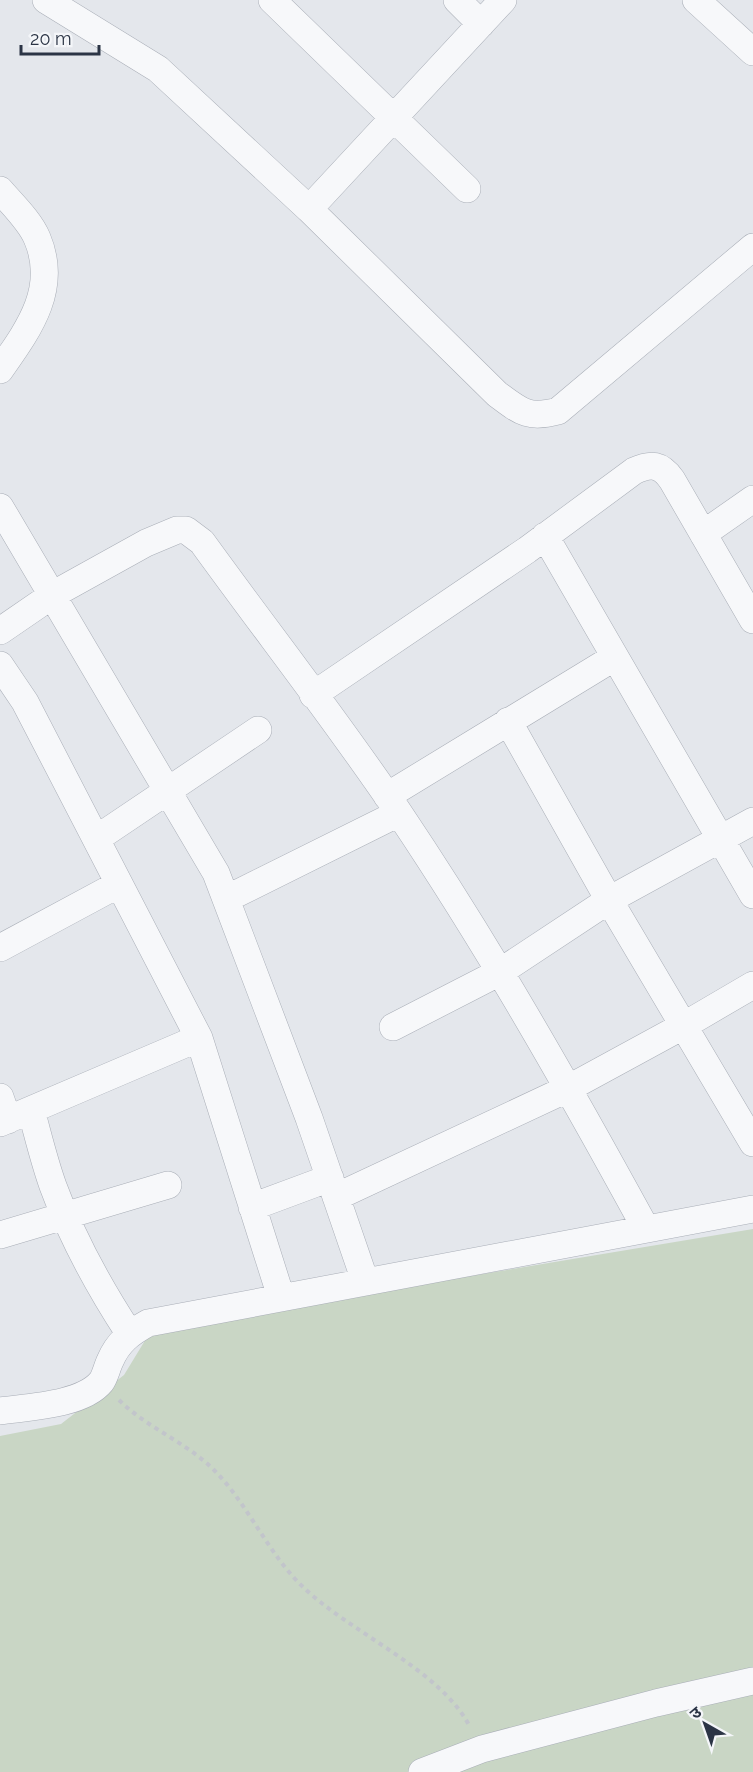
<svg xmlns="http://www.w3.org/2000/svg" width="753" height="1772" font-family="Raleway,'Noto Sans Devanagari',sans-serif">
<style>
.green{fill:#c9d6c5}
.lines{fill:none;stroke-linecap:round;stroke-linejoin:round}
.minor-casing{stroke:#a9aeb7;stroke-width:28}
.path{stroke:#c2c5cb;stroke-width:4;stroke-dasharray:4.5 4.5;stroke-linecap:butt}
.minor{stroke:#f7f8fa;stroke-width:27}
</style>
<rect width="100%" height="100%" fill="#e4e7ec"/>
<path class="green" d="M753,1229v543h-753v-336l61,-12 63,-49 28,-46z"/>
<g class="lines">
<g class="minor-casing">
<path id="minor" d="M46,0l112,69 151,140 188,185c24,18 31,25 61,17l195,-164
M272,0l195,189
M457,0l24,24
M696,0l57,52
M0,190c12,14 30,31 37,48 22,51 -9,92 -37,132
M309,209l194,-209
M0,507l216,366 93,245 56,163
M703,534l50,-35
M545,536l208,359
M0,631l54,-37 92,-51 31,-13h9l16,12c65,90 135,179 197,271 90,134 169,273 246,414
M0,665l25,37 174,336 82,259
M313,695l214,-145 107,-79c17,-8 27,-7 38,9l81,140
M508,721l101,179 144,243
M387,796l228,-139
M96,839l162,-109
M226,899l173,-86
M0,948l119,-64
M393,1027l107,-55 109,-72 144,-79
M0,1097l8,23
M31,1110c7,25 13,51 22,76 19,52 46,101 76,147
M0,1123l199,-85
M336,1197l233,-109 114,-62 70,-41
M252,1207l78,-29
M0,1235l168,-50
M0,1411c28,-4 82,-6 101,-29 4,-5 6,-15 9,-21 8,-19 20,-28 38,-38l605,-114
M422,1772l60,-23 174,-46 97,-22"/>
</g>
<path class="path" d="M119,1400c28,28 67,42 95,70 34,34 53,82 88,116 48,47 136,82 167,139"/>
<use href="#minor" class="minor"/>
</g>
<g transform="translate(705 1724) rotate(320)" stroke="#f4f6f9" stroke-width="4.5" paint-order="stroke">
<path d="M0-4.5L10 22L0 15L-10 22Z" fill="#2b3445"/>
<text y="-9" font-size="16" font-weight="bold" text-anchor="middle" fill="#2b3445">उ</text>
</g>
<path d="M21 45v9h78v-9" fill="none" stroke="#2b3445" stroke-width="3"/>
<text x="30" y="45" font-size="18" fill="#2b3445" stroke="#f4f6f9" stroke-width="4.5" paint-order="stroke">20 m</text>
</svg>
